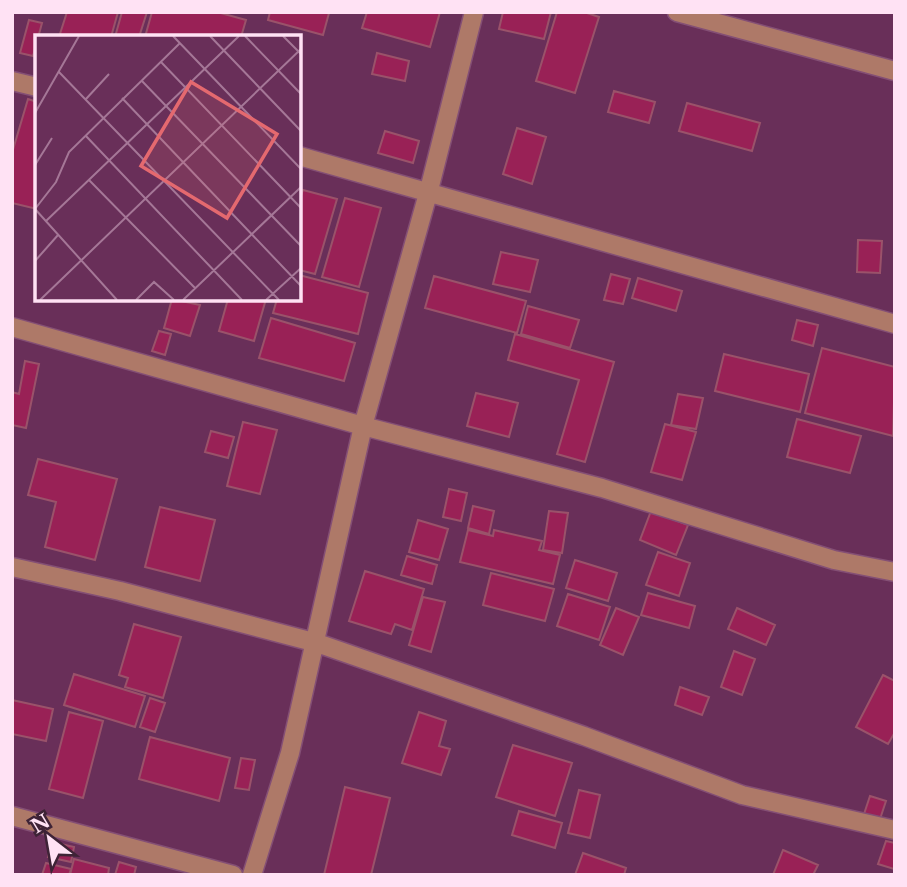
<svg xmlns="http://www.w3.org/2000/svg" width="907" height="887" font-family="'Libre Baskerville',serif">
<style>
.building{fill:#992156;stroke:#9a526a;stroke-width:2}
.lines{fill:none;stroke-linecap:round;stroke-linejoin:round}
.minor-casing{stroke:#844f75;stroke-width:21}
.minor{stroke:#ae7968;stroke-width:18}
.inset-road{fill:none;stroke:#a57797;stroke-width:2}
.view{fill:#e4696f;fill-opacity:0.15;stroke:#e4696f;stroke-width:3.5}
.inset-edge{fill:none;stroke:#ffe2f4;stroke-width:3.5}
</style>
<rect width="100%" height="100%" fill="#692f59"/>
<path class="building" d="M67,12h51l-7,25h-52z
M122,12h25l-8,25h-24z
M152,12h65l29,8 -5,17h-96z
M270,12h57l2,1 -6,22 -55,-15z
M367,12h73l-10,35 -68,-19z
M503,12h48l-7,27 -45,-10z
M557,12h27l15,5 -24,76 -39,-12z
M29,20l13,3 -9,33 -13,-3z
M377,53l32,8 -4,20 -33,-7z
M614,91l41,11 -6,21 -41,-11z
M28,99l9,3v107l-25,-6v-50z
M687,103l73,20 -8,28 -73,-20z
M517,128l29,9 -14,47 -29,-10z
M385,131l34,10 -6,22 -35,-10z
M303,190l34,9 -22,75 -16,-4v-69z
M345,198l36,10 -22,79 -37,-10z
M858,240l24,1 -2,32 -23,-1z
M501,252l37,8 -8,32 -37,-8z
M611,274l19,5 -7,25 -19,-4z
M299,275l69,18 -10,41 -85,-21 4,-14h22z
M434,276l92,25 -9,32 -92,-25z
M638,278l44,13 -6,20 -44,-13z
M172,299l28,6 -10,31 -26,-8z
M228,299h38l-12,42 -35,-10z
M528,306l51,14 -9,28 -49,-14z
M271,318l84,25 -11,38 -85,-23z
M797,320l21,5 -5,21 -21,-6z
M159,331l12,3 -6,21 -13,-4z
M515,334l99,28 -29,100 -28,-8 22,-74 -71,-20z
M822,348l73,19 -2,69 -88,-23z
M724,354l85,20 -9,38 -85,-21z
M25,361l14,3 -13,64 -14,-3v-33l7,2z
M476,393l42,10 -9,34 -42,-11z
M678,394l25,4 -7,31 -25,-4z
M797,419l64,17 -11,37 -63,-16z
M243,422l34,8 -17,64 -33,-8z
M665,424l31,8 -14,48 -31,-8z
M211,431l23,6 -6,21 -23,-6z
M38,459l79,20 -22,81 -50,-13 11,-45 -28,-7z
M449,489l18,4 -6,28 -18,-4z
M473,506l21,5 -5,23 -21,-6z
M160,507l55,13 -15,61 -55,-14z
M549,511l19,2 -6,40 -19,-3z
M651,511l37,14 -12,30 -36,-15z
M418,520l30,9 -9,31 -30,-8z
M468,530l25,6 1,-6 48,11 -3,9 21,5 -7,29 -93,-22z
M658,552l32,11 -11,33 -33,-11z
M407,556l30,9 -5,19 -31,-9z
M575,560l42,13 -9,28 -42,-13z
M365,571l59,18 -12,41 -17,-6 -4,10 -42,-13z
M491,573l63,16 -9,32 -62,-16z
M648,593l47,13 -6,22 -48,-13z
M568,594l42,13 -11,33 -42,-14z
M423,597l22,5 -14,50 -22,-7z
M616,608l23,9 -16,38 -23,-10z
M737,608l38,17 -9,20 -38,-16z
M134,624l47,13 -18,61 -38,-11 3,-9 -9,-3z
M734,651l21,8 -13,36 -21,-8z
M74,674l71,22 -10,31 -71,-22z
M883,675l12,6v51l-7,12 -32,-17z
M680,687l29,10 -7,18 -27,-10z
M150,698l15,5 -10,29 -15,-5z
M12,700l41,9 -7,32 -34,-7z
M69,712l34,9 -20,77 -34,-9z
M419,712l27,9 -7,25 11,3 -9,26 -39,-12z
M150,737l80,21 -11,43 -80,-22z
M513,745l59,18 -17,53 -59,-19z
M241,758l14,2 -6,30 -14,-2z
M345,787l45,11 -19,77h-47z
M579,790l21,5 -10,43 -22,-5z
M870,796l16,5 -6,18 -16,-5z
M519,811l43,12 -7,25 -43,-13z
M886,841l9,2 -1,26 -16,-5z
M52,842l22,5 -3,15 -23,-5z
M783,850l35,15 -5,10h-40z
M583,853l43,15 -2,7h-49z
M74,859l35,9 -1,7h-38z
M119,862l17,5 -2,8h-19z
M46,863l25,6 -2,6h-27z"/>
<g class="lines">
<g class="minor-casing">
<path id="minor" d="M677,12l218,59
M12,81l25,6
M299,156l596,168
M12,327l351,99 239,62 232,72 61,12
M12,567l108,24 197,52 267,93 158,59 153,35
M12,816l221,59
M252,875l38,-122 73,-327 66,-236 45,-178"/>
</g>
<use href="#minor" class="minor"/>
</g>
<g transform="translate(35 35)">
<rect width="266" height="266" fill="#692f59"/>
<path class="inset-road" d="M138,1l128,133M175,1l91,95M210,1l56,58M248,1l18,18M126,27l140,146M23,36l221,229M106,45l160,166M87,63l179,188M51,64l23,-25M0,78l44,-77M50,100l157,165M0,130l17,-27M54,145l106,108M0,174l21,-27 13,-30 111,-109M0,174l82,91M11,186l193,-185M0,226l23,-26M5,265l261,-251M101,265l18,-18 20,18M148,265l118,-113M231,265l35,-32"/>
<path class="view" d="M156,47l86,52 -50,84 -86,-52z"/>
<rect width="266" height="266" class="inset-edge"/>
</g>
<rect width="907" height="887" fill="none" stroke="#ffe2f4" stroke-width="28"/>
<g transform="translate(49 838) rotate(329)" stroke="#3e2336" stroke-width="5" paint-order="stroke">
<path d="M0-5L12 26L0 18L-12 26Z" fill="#ffe2f4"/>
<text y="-10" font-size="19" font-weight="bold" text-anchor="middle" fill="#ffe2f4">N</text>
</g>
</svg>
